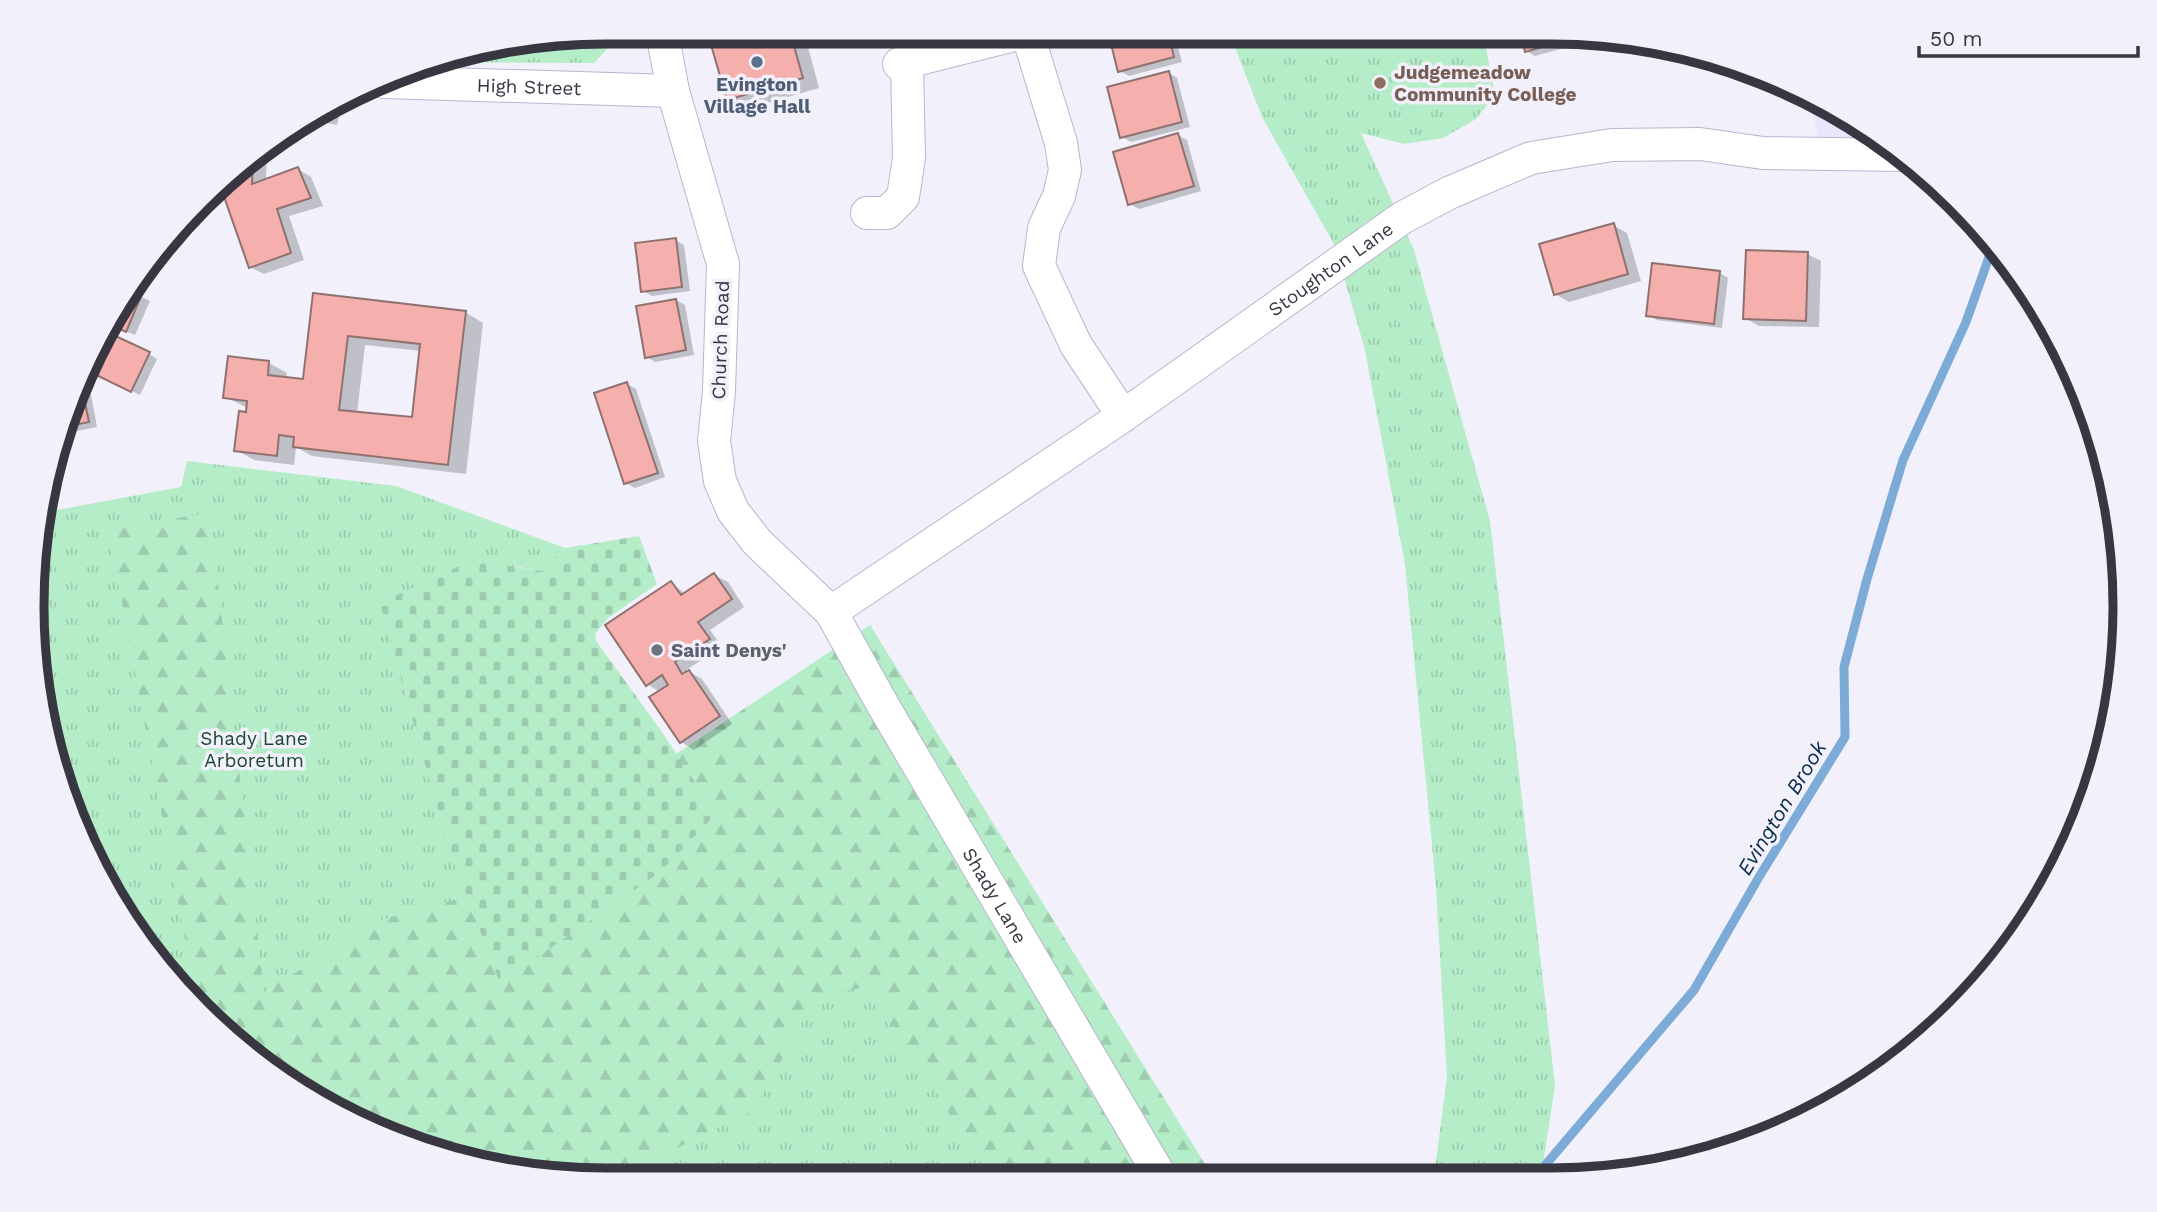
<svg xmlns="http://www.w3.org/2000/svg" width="2157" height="1212" font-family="'Work Sans',sans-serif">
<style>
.built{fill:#e9e6fc}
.grass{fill:url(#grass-tufts)}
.forest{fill:url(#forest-firs)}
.cemetery{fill:url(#cemetery-stones)}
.shadow{fill:#0003;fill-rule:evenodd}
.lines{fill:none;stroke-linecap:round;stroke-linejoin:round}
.stream{stroke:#7cabd7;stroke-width:9}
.building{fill:#f5afad;stroke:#8f716f;stroke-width:2;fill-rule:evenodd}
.minor-casing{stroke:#b9b5d0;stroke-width:34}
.minor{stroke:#fff;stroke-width:32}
.service-dot{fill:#5c6f8a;stroke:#f1f0fb;stroke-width:2.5}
.education-dot{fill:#8d6e63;stroke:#f1f0fb;stroke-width:2.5}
.worship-dot{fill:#6b7280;stroke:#f1f0fb;stroke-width:2.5}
.labels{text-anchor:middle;stroke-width:7;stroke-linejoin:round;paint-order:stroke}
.education-label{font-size:19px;font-weight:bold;fill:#785e54;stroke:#f1f0fb;text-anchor:start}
.service-label{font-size:19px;font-weight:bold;fill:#4e5e75;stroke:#f1f0fb}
.street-label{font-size:19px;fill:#383641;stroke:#f1f0fb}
.worship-label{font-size:19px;font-weight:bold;fill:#5b616d;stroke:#f1f0fb;text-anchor:start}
.park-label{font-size:19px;fill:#19472d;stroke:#f1f0fb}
.water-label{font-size:21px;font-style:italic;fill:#082c49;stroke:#f1f0fb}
.rim{fill:none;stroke:#383641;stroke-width:9}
</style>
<defs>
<pattern id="grass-tufts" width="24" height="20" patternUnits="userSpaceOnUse" patternTransform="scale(1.75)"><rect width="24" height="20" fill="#b5edc8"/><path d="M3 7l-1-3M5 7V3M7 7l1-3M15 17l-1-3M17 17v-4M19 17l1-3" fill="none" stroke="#9cccad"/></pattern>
<pattern id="forest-firs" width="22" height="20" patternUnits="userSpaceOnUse" patternTransform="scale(1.75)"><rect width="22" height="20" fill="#b5edc8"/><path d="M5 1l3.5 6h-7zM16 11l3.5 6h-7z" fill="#9cccad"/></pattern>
<pattern id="cemetery-stones" width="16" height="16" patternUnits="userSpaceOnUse" patternTransform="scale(1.75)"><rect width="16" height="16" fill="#b5edc8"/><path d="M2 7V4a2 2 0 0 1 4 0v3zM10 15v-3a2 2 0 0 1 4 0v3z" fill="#9cccad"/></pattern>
</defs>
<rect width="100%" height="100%" fill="#f1f0fb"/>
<path class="built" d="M1808,95l31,14 41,29 -61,4z"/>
<path class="grass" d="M606,32h17l-29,31 -172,-1z
M1229,32l254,1 12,62 -19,24 -33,19 -39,6 -43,-11 53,117 76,271 65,565 -14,90h-107l13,-99 -11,-190 -31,-323 -40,-214 -30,-104 -73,-129z
M187,461l209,25 169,62 -24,23 -27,-5 -16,261 300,-76 318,426 -547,2 -147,-29 -104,-47 -144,-119 -99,-159 -42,-182 13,-131 135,-25z"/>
<path class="forest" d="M210,513l54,479 117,-72 160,-44 120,-112 209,-139 343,552 -221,1 -125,-191 -51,10 -62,113 -101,50 2,19h-86l-147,-29 -104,-47 -121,-99 -89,-476z"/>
<path class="cemetery" d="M639,536l18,48 -49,34 -13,16 1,7 66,91 54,82 -56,58 -160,111 -52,-136 -68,-244 92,-43 69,11 24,-23z"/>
<path class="shadow" d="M756,32h48l15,56 -73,21 -18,-10z
M1110,32h64l8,30 -53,14 -9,-5z
M1521,33h67l7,1 1,5 -61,17 -9,-5z
M1169,73l8,5 13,49 -59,15 -9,-5z
M342,104l-5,21 -24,-5z
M1178,135l9,5 14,51 -62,18 -9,-5z
M267,145l-1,36 32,-12 13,8 12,29 -34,10 15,44 -40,14 -14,-7 -25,-72 -16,5 48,-50z
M1613,225l14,8 14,48 -72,21 -14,-8z
M675,240l9,5 6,46 -38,5 -9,-5z
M1807,254l14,7 -2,66 -60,-1 -14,-8z
M1720,273l8,5 -6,50 -65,-8 -9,-5z
M127,290l23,11 -15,34 -24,-10z
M315,295l150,17 18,11 -17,151 -154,-18 -16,-9 -2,18 -40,-5 -18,-10 12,-42 -23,-11 4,-39 40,5 18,10 -1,6 19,2zM365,345l56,6 -7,68 -57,-6z
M676,300l9,5 9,50 -39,7 -8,-5z
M149,354l8,5 -17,36 -39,-19z
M85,382l4,2 8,43 -35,7z
M627,384l9,5 29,88 -30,11 -9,-5z
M714,575l14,7 16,25 -34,23 12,17 -36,23 16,9 30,45 -38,26 -13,-8 -21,-50 -13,-8 24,-101 15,11z"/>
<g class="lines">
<path class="stream" d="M1536,1176l158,-186 65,-113 86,-140 -1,-70 23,-88 36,-119 63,-138 28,-79"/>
</g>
<path class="building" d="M754,32h36l13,46 -76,22 -16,-55z
M1108,32h60l6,25 -56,15z
M1520,33h68v1l-63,18z
M1169,71l13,51 -62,16 -13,-51z
M1178,133l16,53 -66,19 -15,-53z
M253,154l-1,30 46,-17 13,31 -34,11 14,44 -42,15 -28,-80z
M1614,223l14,51 -74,21 -15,-51z
M676,238l6,49 -41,5 -6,-49z
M1746,250l62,2 -2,69 -63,-2z
M1652,263l68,8 -6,53 -68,-8z
M128,288l14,6 -16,38 -15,-7z
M313,293l153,18 -18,154 -155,-18 1,-10 -15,-2 -2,21 -43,-5 5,-40 7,1 1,-11 -24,-3 5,-42 41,5 -1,14 35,4zM348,336l72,8 -8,73 -73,-7z
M676,299l10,51 -41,8 -9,-52z
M109,333l41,19 -19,40 -41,-20z
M627,382l31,91 -34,11 -30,-91z
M82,388l7,34 -24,5z
M714,573l18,26 -34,23 12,17 -35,23 7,12 7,-4 31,46 -40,27 -31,-46 19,-12 -6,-10 -16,11 -41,-61 66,-44 10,14z"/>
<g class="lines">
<g class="minor-casing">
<g id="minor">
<path id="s1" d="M662,32l11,59 50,173 -4,127 -5,50 6,40 13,30 24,31 74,70 53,95 277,470"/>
<path d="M1027,32l34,111 4,27 -6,26 -15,32 -5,38 37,79 47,71"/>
<path d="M899,64l127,-32"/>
<path id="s2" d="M384,82l289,9"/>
<path d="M867,213h20l16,-16 6,-39 -2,-97"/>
<path id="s3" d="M831,612l292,-196 279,-198 47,-25 82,-35 81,-13 88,-1 63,9 140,2"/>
</g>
</g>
<use href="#minor" class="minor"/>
</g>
<circle class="service-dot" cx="757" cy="62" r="7"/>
<circle class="education-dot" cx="1380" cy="83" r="7"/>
<circle class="worship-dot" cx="657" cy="650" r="7"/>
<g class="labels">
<g class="education-label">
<text x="1394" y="79">Judgemeadow<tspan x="1394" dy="22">Community College</tspan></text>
</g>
<g class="service-label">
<text x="757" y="91">Evington<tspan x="757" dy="22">Village Hall</tspan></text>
</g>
<g class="street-label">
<text dy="7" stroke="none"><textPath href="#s2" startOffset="145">High Street</textPath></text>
<text dy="7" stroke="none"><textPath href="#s3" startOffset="606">Stoughton Lane</textPath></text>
<text transform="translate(720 340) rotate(-88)" y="7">Church Road</text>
<text dy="7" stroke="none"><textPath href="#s1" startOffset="959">Shady Lane</textPath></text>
</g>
<g class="worship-label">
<text x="671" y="657">Saint Denys'</text>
</g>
<g class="park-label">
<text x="254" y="745">Shady Lane<tspan x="254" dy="22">Arboretum</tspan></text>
</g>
<g class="water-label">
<text transform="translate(1782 808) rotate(-59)" y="7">Evington Brook</text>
</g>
</g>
<path d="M0 0H2157V1212H0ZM606 44H1551A562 562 0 0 1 2113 606V606A562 562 0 0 1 1551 1168H606A562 562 0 0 1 44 606V606A562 562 0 0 1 606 44Z" fill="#f1f0fb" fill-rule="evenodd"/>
<path class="rim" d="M606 44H1551A562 562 0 0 1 2113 606V606A562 562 0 0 1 1551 1168H606A562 562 0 0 1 44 606V606A562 562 0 0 1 606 44Z"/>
<path d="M1919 46v10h219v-10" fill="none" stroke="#383641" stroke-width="3.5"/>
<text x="1930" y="46" font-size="21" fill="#383641" stroke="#f1f0fb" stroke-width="5" paint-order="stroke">50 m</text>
</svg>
